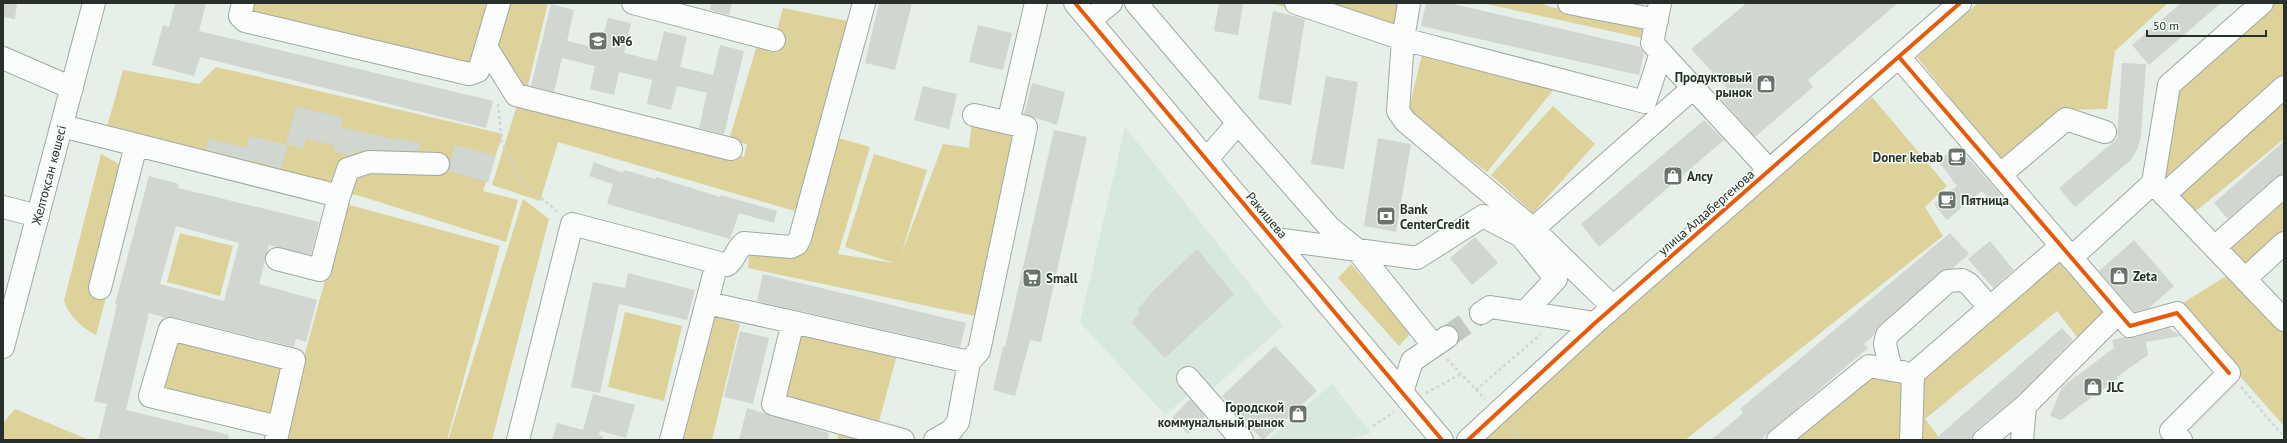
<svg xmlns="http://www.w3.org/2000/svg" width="2287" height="443" font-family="'PT Sans',sans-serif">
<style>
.built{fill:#d7e9dc}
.green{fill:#dcd29a}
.building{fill:#d1d6d0;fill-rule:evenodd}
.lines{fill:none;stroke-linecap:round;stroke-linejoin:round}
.minor-tunnel{stroke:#c0c9c2;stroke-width:22;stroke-dasharray:22 11;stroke-linecap:butt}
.minor-casing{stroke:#a1a8a2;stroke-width:24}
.major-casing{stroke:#a1a8a2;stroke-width:24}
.path{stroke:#d2d5d3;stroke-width:2.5;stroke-dasharray:3 3;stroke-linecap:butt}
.minor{stroke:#fbfdfc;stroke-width:22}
.major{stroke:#fbfdfc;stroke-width:22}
.cycleway-casing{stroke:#f4fef6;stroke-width:6}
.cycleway{stroke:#e8590c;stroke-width:4}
.labels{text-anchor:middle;stroke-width:3;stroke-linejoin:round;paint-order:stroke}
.poi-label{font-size:13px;font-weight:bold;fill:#29302b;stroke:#f4fef6;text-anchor:start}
.street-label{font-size:13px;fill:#29302b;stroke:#f4fef6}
</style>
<rect width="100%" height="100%" fill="#e6efe8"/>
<path class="built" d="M1125,127l158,199 -81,72 -8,-8 -29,25 -85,-93z
M1332,384l39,49 -23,7h-80z"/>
<path class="green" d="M248,3h243l-17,68 -230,-54z
M504,3h44l-21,86 -9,-1 -26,-42z
M1271,3h129l-6,36z
M1482,3h59l9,4 100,19 -8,12z
M1978,3h190l-53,48 -8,58 -43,1 -62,53 -85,-106z
M2269,3h15v136l-88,72 -35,-33 12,-86z
M783,8l74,15 -62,188 -237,-69 -18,59 -48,-16 26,-83 226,55 3,-13 -18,-4 28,-95 15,4z
M1423,50l132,38 -68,84 -79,-59z
M216,67l287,67 -20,57 35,9 -12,42 -149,-47 -17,-2 -233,-66 16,-57 76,14z
M1872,97l75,89 -22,21 18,29 -258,204h-213z
M1553,106l42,38 -62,69 -42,-38z
M972,122l52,16 -49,178 -227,-48 1,-13 50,-3 36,-115 35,10 -32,107 56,9 -49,-16 29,-93 53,16 -26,85 42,-111 26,4z
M101,154l38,21 -43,160c-15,-8 -26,-18 -32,-34z
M2284,193v42l-37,34 -24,-23z
M523,199l26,20 -57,221h-44z
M346,204l154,42 -53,194h-155l-10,-3z
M180,233l53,13 -13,50 -53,-14z
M2063,258l42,57 -24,27 -24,-31 -132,108 16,21h-21l4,-65z
M1351,264l60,69 -12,13 -61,-68z
M2228,275l56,48v103l-106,-120z
M625,312l57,14 -18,75 -56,-14z
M709,312l31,12 -28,116h-34z
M796,328l102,23 -21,78 -101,-29z
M170,333l117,31 -14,62 -117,-29z
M1866,372l39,5 -3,63h-115z
M15,409l74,31h-86v-17z
M839,432l34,8h-36z"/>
<path class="building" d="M3,3h14l-2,16 -12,-2z
M175,3h31l-7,28 294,70 -7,27 -286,-71 -6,19 -42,-11 11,-40 6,2z
M711,3h21l-3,12 -19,-5z
M879,3h33l-17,67 -30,-7z
M1219,3h24l-5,32 -24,-4z
M1426,3h23l191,44 4,6 -5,22 -218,-49z
M1747,3h151l-90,77 5,7 -58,50 -33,-37 5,-12 -36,-39z
M2181,3h40l-72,62 -17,-20z
M551,4l23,6 -7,31 33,8 8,-31 23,5 -7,30 33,8 7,-30 23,6 -7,30 33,8 7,-30 24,6 -20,83 -25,-6 8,-35 -30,-7 -6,24 -24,-6 5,-24 -33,-8 -5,23 -24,-6 5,-23 -33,-8 -8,34 -23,-6z
M1273,11l32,8 -14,86 -33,-6z
M978,25l34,8 -9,37 -34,-8z
M2122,63l24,1 -5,71 -3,13 -7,12 -56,47 -16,-19 58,-49z
M1326,76l32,6 -14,87 -33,-5z
M1032,83l33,9 -8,33 -33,-11z
M923,86l34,8 -8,35 -35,-9z
M296,107l47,10 -3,10 56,13 1,-2 24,5 -3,8 -55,-1 -13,5 -16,-3 1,-6 -29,-8 -2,11 -18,-5z
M1704,120l20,20 -125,107 -18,-23z
M1054,130l33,7 -46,205 -11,-2 -15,56 -22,-6 10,-43h2z
M250,136l38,9 -7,23 -75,-18 3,-12 37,10z
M1378,138l33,6 -15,88 -32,-6z
M2284,141v32l-8,4 -48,42 -14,-16z
M455,145l41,11 -8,26 -40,-11z
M1957,146l44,49 -8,8 -11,-12 -35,29 -13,-16 23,-18 -19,-25z
M594,162l29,11 1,-3 31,9 1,-2 64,20 1,-2 56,16 -3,12 -35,-10 -9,26 -123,-35 6,-20 -24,-8z
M149,176l30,8 -1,4 141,34 -8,33 -42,-10 -10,39 58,16 -11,42 -10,-3 -2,8 -121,-30 -7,1 -17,-5 -23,97 103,25 -1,5h-130l9,-36 -13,-3 23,-96 -2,-1zM176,226l63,17 -15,58 -64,-17z
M1950,233l19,21 -16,14 -13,4 -61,54 -5,9 -10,9 4,4 -108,92h-49l32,-27 -3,-4z
M1475,237l23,26 -26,22 -22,-27z
M2134,240l40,46 -25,22 -15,4 -35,-41z
M1990,241l24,29 -21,18 -25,-29z
M1197,249l37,45 -69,64 -34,-36 9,-9 -3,-3 17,-20z
M628,273l67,17 -8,30 -68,-16 -19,89 -29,-6 22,-105 32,6z
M763,274l203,49 -6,24 -203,-46z
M2062,328l11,12 -56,57 -41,33 -6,10h-36z
M2168,328l13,8 -35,6 2,13 -31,22 1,1 -57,42 -11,-4 12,-29 52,-39 -2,-8 12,-3 9,1z
M740,331l29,7 -16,66 -29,-7z
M1275,346l42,45 -54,49 -41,-44z
M593,394l42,11 -9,33 -26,-7 -1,4 4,1v4h-51l5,-17 26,7z
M1190,399l15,17 -17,18 -16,-16z
M747,408l82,25 -1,7h-89z"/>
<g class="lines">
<path class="minor-tunnel" d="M1447,337l34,-24"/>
<g class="minor-casing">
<path id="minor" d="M243,3l-3,13 5,5 224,53 9,-3 3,-7 18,-61
M633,3l141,37
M1075,3l367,437
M1136,3l102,120
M1296,3l107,36 -5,72 7,10 128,108 80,78
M1409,3l-6,36 242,63 16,-49
M1569,3l88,17
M1660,3l-8,40 117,127
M2262,3l-93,82 -16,98 131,137
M1090,20l21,-17
M486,47l30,48 215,54
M1899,57l231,269 47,-13 52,60 -58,58 10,9
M3,58l69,30
M1008,123l28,-120
M62,126l277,70 -19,74 -43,-11
M1207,159l31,-36 91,104 28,23 77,96
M2000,175l66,-56 39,13
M2164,195l120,-108
M339,196l9,-27 21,-7 69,2
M3,207l35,9
M1533,229l160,-141
M1275,239l142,19 66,-42 38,20 35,43 -31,33
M2215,247l69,-61
M2071,258l82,-75
M2245,279l39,-36
M100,288l36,-143
M707,303l86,19
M1481,313l9,-6 105,16
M1891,370l-6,-26 2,-9 61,-54 14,-1 7,4 21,24
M1188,378l54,62
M1402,392l10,-31 35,-24
M276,440l18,-80 -124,-31 -20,67 129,31
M518,440l54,-216 155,41c8,-5 9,-16 17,-22l47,4 6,-3 3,-6 64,-235
M671,440l46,-177
M903,440l-130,-36 20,-82 176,40
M935,440l16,-9 7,-9 11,-60 10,-11 47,-224 -52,-12
M1468,440l127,-117 365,-320
M1778,440l91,-74 34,6
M1911,440l2,-66 148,-128
M1984,440l41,-34
M2022,440l3,-34 93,-93"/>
</g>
<g class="major-casing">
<g id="major">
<path id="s1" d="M3,347l91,-344"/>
</g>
</g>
<path class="path" d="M498,104l4,39 20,39 37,31
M1447,359l38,40
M2241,387l43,50
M1476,390l65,-56
M1426,393l35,-19
M1373,426l21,-14
M1510,427l11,13"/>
<use href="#minor" class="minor"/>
<use href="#major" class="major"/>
<g class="cycleway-casing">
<path id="cycleway" d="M1075,3l367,437
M1899,57l231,269 47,-13 52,60
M1468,440l127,-117 365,-320"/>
</g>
<use href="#cycleway" class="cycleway"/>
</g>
<defs>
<g id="school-square" transform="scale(1)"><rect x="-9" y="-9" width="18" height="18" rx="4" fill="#6b736d" stroke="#f4fef6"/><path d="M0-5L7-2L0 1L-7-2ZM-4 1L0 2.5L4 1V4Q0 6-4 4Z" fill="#fff"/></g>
<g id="shop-square" transform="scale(1)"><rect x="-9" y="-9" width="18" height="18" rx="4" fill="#6b736d" stroke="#f4fef6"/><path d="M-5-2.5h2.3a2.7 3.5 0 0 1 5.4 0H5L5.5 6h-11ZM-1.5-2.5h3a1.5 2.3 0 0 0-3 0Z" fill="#fff"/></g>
<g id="cafe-square" transform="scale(1)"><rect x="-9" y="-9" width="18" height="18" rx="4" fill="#6b736d" stroke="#f4fef6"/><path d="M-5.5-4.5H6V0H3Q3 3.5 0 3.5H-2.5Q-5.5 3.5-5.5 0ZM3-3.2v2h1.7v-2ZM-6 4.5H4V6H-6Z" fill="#fff"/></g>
<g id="bank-square" transform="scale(1)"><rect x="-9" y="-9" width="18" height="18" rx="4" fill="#6b736d" stroke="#f4fef6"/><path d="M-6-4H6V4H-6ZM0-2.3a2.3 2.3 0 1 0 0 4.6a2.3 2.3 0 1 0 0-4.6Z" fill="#fff"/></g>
<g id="supermarket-square" transform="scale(1)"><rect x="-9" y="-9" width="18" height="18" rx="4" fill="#6b736d" stroke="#f4fef6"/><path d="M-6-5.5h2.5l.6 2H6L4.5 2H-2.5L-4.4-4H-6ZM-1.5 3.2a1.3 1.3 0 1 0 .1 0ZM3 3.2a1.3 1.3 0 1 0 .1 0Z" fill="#fff"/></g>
</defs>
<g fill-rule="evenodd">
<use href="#school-square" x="598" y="41"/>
<use href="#shop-square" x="1766" y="84"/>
<use href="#cafe-square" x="1957" y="157"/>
<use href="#shop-square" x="1673" y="176"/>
<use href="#cafe-square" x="1947" y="200"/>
<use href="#bank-square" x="1386" y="216"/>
<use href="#shop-square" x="2119" y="276"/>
<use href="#supermarket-square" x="1032" y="278"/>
<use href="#shop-square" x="2093" y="387"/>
<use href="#shop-square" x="1298" y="414"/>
</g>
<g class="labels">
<g class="poi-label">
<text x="612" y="46">№6</text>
<text x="1752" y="82" text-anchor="end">Продуктовый<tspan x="1752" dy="15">рынок</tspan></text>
<text x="1943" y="162" text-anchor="end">Doner kebab</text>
<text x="1687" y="181">Алсу</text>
<text x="1961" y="205">Пятница</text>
<text x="1400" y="214">Bank<tspan x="1400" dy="15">CenterCredit</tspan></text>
<text x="2133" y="281">Zeta</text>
<text x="1046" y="283">Small</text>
<text x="2107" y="392">JLC</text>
<text x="1284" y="412" text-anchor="end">Городской<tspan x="1284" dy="15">коммунальный рынок</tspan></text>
</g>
<g class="street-label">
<text dy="5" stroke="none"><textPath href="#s1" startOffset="178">Желтоқсан көшесі</textPath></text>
<text transform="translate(1706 212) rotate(-41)" y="5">улица Алдабергенова</text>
<text transform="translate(1267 215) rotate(50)" y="5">Ракишева</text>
</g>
</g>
<rect width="2287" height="443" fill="none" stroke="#29302b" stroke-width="8"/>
<path d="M2147 30v6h119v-6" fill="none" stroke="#29302b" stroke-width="2"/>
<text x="2153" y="30" font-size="12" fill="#29302b" stroke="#f4fef6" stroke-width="3" paint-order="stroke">50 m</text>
</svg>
